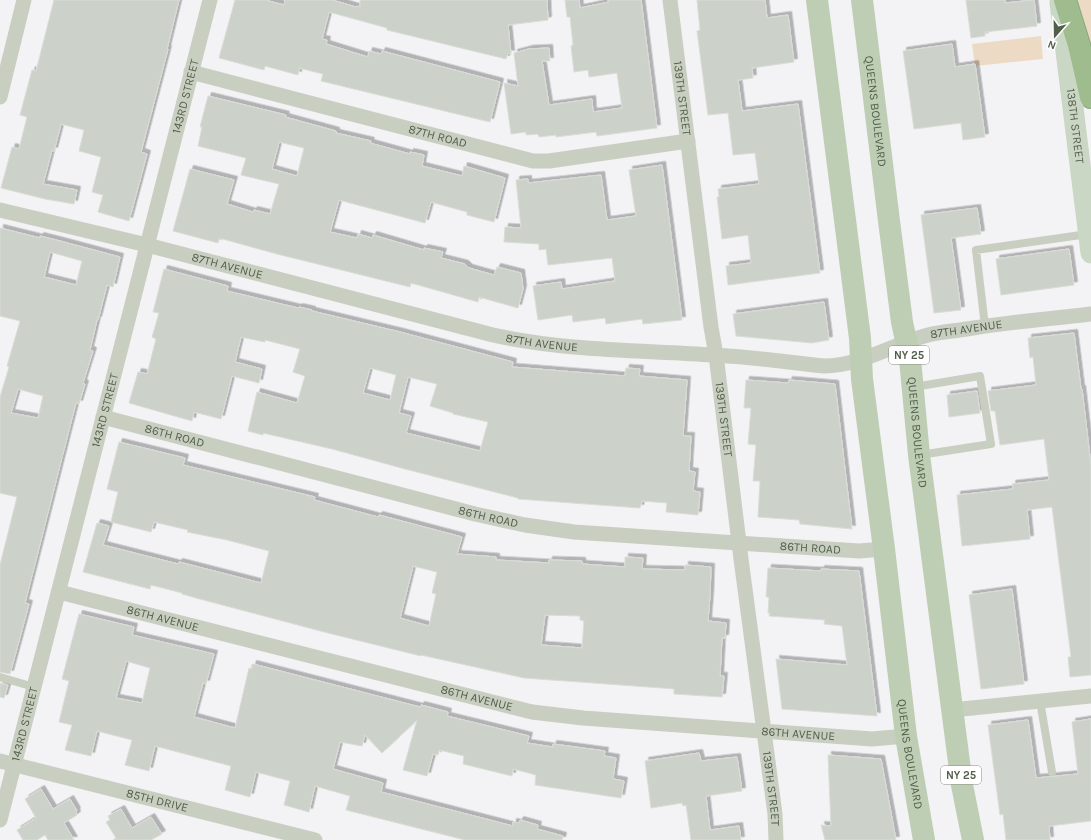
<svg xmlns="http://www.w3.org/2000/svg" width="1091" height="840" font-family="Karla,sans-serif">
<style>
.green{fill:#eddac5}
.building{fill:#ccd1ca;stroke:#d8ddd7;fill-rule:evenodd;filter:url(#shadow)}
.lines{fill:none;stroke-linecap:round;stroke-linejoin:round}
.motorway-casing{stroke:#8aa879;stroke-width:24}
.service{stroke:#c8cfc1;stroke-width:8}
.minor{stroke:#c8cfc1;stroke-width:15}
.secondary{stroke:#cbd7c5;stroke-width:21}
.primary{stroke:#beceb4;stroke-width:22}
.motorway{stroke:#9fbc8e;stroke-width:22}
.labels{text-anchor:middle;stroke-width:3;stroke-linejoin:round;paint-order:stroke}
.shield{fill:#fff;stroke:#878e81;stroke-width:1}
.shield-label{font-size:11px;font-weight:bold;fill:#535e4b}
.street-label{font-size:12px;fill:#535e4b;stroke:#fff}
</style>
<defs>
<filter id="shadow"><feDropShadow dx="3.5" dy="-3.5" stdDeviation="0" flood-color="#0004"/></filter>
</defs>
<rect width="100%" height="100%" fill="#f3f2f4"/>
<path class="green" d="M1075,0h16v58z
M1041,36l2,23 -68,7 -3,-22z"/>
<path class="building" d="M54,0h125l-12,49h1l-27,103 6,2 -18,67 -31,-9 5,-17 -11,-3 9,-35 -22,-6 5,-21 -23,-6 -7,27 -2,-1 -9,34 34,6 -3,14 -29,-5 -44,-11 11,-41 7,2 8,-32 -7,-2 12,-45 4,1z
M235,0h30l19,5 1,-5h47l24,7 1,-1 3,1v-7h187l1,20 -40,5 3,29 -3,-1 -2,6 -119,-29v-2l-58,-16 -7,27 5,1 -1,4 42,13 1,-6 12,3 1,-3 118,31 -10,40 -169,-41 2,-7 -24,-6 -1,7 -33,-9 -1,4 -45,-12z
M565,0h14l1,8 29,-6 -1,-2h33l16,128 -60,8 -1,-4 -40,5v-2l-17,2 -1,-3 -12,1v-3l-15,2 -7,-51 14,3 -4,-33 15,-4 20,-1 1,13h-8l7,44 43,-6 1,13 29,-4 -5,-35 -28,4 -1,-7 -14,2 -3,-26 2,-1 -3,-28h-3z
M697,0h68l2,18 21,-3 6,47 -42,6 1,10 -15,2 4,31 56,-7 22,169 -92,12 -2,-19 25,-3 -3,-28 -26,4 -5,-42h2l-1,-8 41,-5 -4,-31 -22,2 -5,-42 -20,2 -11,-84 3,-1z
M966,0h39v3l29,-3 3,26 -52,6v4l-14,2z
M952,44l3,23 20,-3 10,73 -22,3 -2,-17 -47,6 -11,-78z
M208,96l78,19 -1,2 51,14v2l35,8 -1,2 40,11v-2l14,3 -2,11 40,10 2,-10 41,12 -11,44 -27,-7v-3l-36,-10 -6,21 -86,-23 -9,32 27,6 1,-4 14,4 1,-3 51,15v-2l19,4 -2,6 24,6 4,4 25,7 3,-8 24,6 2,16 -5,19 -39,-11 -1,5 -67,-19 -1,4 -133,-33 -58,-16 -1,5 -45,-12 17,-62 44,11 -7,24 26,8 1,-2 16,4 9,-30 -38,-9 5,-17 -48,-12 4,-19h-2zM279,142l25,6 -7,28 -25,-7z
M662,165l20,155 -39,4 -1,-5 -36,5 -1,-6 -32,4 -1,-7 -34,5 -5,-34 28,-4 1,7 53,-8 -3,-23 -64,7 -2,-16 -7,1v-6l-35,-2 1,-15 16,1 -5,-48 12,-1v4l73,-8 6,45 29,-4 -7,-46z
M977,208l4,26 -30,4 10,72 -27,3 -13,-98z
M0,228l40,10v-2l20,5 60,16 -7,30 -6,-2 -9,35h-1l-7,30 3,1 -10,32 2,1 -6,20 -3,-1 -6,23 -45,177 4,1 -19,70 -10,-2v-107l17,-68 -17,-4v-96l9,-30 -2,-1 13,-45 -20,-5zM50,252l32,9 -6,24 -32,-8zM18,389l25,7 -5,22 -27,-5z
M1069,249l5,36 -73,10 -5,-36z
M164,269l64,17 -1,5 71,17 1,-1 13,3v1l88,21 113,30 -1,5 113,9 1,-8 14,1 -1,7 48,4 -4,56h8l-2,35 6,1 -2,19 7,1 -2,23 -32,-3 1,-9 -25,-2 -2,7 -122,-9v-1l-113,-29 -73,-20 -69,-16v2l-15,-4 9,-39 40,11 8,-27 -12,-4 7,-23 -35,-9v2l-24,-5 -6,25 27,7 -3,14 -27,-7 -11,43 -27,-7 -2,9 -63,-18 9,-31 9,2 9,-35 -4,-2 7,-24 -6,-1zM370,368l26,7 -6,25 -27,-7zM408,377l29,7 -7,22 23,7v1l35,8 -8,29 -74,-18 5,-17 -12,-3z
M824,302l5,38 -17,3 -76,-7 -3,-22z
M1074,333l7,56h1l9,77v209l-21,2 -2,-20h3l-19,-150 -25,3 3,29 -68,7 -5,-51 56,-6 -1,-5 37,-4 -5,-41 -44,6 -5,-34h-4l-3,-20 48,-6 -3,-28 -3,1 -2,-20z
M746,380l42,3 1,-3 46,4 17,145 -52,-5 -1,-4 -41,-3 2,-36h-7l3,-36 -8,-1 3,-36h-7z
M977,391l3,22 -31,4 -2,-22z
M119,442l66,16 -2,7 132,32 -1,3 64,17 1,-2 83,22 -5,17 39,3v3l53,3v-3l33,1v3l43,3v-10l18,1 -1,11 43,1v-5l26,2 -1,28 -2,26 18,2 -1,15h-3l-2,38h4l-2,21 -48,-3v-5l-12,-1 -138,-10 -103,-23v1l-93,-23 -132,-35 -14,-4v-1l-31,-8 -1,4 -67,-17 14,-49 12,3 -6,19 75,19 1,-2 82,21 8,-32 -42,-11 -40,-8 1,-2 -34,-8 -3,10 -40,-10 7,-30 -11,-3zM413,566l24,6 -5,21 4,1 -7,32 -29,-8zM545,615l35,1v4l4,1 -2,27 -41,-3z
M768,568l53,3v-2l38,2 18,145 -95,-7 -6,-50 71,6 -5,-39 -18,-2 1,-4 -56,-4 1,-3h-2l1,-16h-3z
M1012,589l12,95 -43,5 -12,-94z
M79,614l55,13 -2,8 82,19 -8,30 -3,-1 -9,34 41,11 14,-60 3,1 1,-5 167,43 1,-2 27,7 -1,4 82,20 -2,7 26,4v-3l52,7 -1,5 12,2 -3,21 11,2 -3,17 -86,-13 1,-10 -23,-6 -1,7 -49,-12 1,-8 -25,-6 -1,5 -5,-1 -6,22 -24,-6 14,-50 -35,33 -17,-18 -3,11 -22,-4 -7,27 50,14 -2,9 132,34v-4l6,1 1,-3 18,5 -1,4 26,7 -1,4h-97l-119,-30 4,-14 -35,-10 -6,26 -25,-7 6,-24 -34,-9 -6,25 -25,-7 6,-24 -76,-20 -6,25 -24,-6 7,-25 -35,-9 -6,25 -26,-6 7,-25 -13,-3 10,-41 -7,-2zM126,661l24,7 -8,35 -26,-5z
M0,683l8,2 -4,13 -4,-1z
M1091,719v102l-42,5 1,14h-44l-3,-26 -3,1 -12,-90 40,-5 8,58 42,-4 -6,-52z
M699,753l2,8 36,-4 5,34 -36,5 4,34 29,-4 2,14h-50l-5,-35 -3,1 -1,-3 -31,5 -6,-47z
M828,755l53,4 15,81h-71l-4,-15 10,1z
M41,789l12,20 17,-10 7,12 -1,1 1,3 -13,8 10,17h-26l-3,-5 -8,5h-14l-6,-10 19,-12 -11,-19z
M121,809l11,19 19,-11 11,17 -11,6h-38l3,-2 -10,-16 4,-2 -2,-4z"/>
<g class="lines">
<g class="motorway-casing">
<path id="motorway" d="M1065,0l14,45 12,52"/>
</g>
<path class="service" d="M985,326l-9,-76 112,-16
M914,387l66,-11 11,68 -71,11
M0,677l34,10
M1040,701l12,71"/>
<g class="minor">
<path id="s1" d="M670,0l41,327 5,28 25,204 34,255 1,26"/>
<path id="s2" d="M191,72l342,89h16l139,-20"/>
<path d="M0,97l24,-97"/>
<path id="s3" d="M0,210l147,35 346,90c72,16 147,15 221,20 37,2 73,7 110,11 36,0 69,-22 104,-31 13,-3 26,-4 39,-6 41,-7 83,-10 124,-15"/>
<path id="s4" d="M103,417l372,97 50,11 49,7 285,19 25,-2"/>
<path id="s5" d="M59,592l473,120 51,6 289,21 34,-3"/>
<path d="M952,710l139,-14"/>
<path id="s6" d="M0,761l315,79"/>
<path id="s7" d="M0,820l210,-820"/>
</g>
<path class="secondary" id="s8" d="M1060,3l31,250"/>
<g class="primary">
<path id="s9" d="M817,0l43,338 2,41 22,170 22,187 18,104"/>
<path id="s10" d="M862,0l27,221 13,101 8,37 9,96 43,330 11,55"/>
</g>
<use href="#motorway" class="motorway"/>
</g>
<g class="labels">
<g class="shield">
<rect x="889" y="346" width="40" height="18" rx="3"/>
<rect x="941" y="766" width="40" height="18" rx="3"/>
</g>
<g class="shield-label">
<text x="909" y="359">NY 25</text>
<text x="961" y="779">NY 25</text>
</g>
<g class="street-label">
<text dy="4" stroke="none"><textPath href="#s7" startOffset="747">143RD STREET</textPath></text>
<text dy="4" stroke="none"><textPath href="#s1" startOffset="99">139TH STREET</textPath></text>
<text dy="4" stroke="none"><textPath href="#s10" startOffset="112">QUEENS BOULEVARD</textPath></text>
<text dy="4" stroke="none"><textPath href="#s8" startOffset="124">138TH STREET</textPath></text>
<text dy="4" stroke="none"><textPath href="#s2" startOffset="255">87TH ROAD</textPath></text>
<text dy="4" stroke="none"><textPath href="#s3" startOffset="234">87TH AVENUE</textPath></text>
<text dy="4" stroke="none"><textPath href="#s3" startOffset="989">87TH AVENUE</textPath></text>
<text dy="4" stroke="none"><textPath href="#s3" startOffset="558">87TH AVENUE</textPath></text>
<text dy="4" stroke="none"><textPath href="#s7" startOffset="423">143RD STREET</textPath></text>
<text dy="4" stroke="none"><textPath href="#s1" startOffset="423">139TH STREET</textPath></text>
<text dy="4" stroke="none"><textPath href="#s10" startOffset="436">QUEENS BOULEVARD</textPath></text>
<text dy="4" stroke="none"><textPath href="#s4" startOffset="74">86TH ROAD</textPath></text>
<text dy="4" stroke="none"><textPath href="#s4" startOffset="398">86TH ROAD</textPath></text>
<text dy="4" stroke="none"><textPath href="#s4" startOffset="722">86TH ROAD</textPath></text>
<text dy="4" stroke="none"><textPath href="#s5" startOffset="107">86TH AVENUE</textPath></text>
<text dy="4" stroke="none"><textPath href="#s5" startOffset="431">86TH AVENUE</textPath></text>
<text dy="4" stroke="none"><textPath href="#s7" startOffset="99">143RD STREET</textPath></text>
<text dy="4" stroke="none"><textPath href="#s5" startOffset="755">86TH AVENUE</textPath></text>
<text dy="4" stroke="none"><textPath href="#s9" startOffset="760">QUEENS BOULEVARD</textPath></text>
<text dy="4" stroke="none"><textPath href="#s1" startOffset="795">139TH STREET</textPath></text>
<text dy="4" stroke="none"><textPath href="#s6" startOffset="162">85TH DRIVE</textPath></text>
</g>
</g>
<g transform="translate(1055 36) rotate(200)" stroke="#ffffff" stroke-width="3" paint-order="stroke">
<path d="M0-3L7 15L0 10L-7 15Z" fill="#535e4b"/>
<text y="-6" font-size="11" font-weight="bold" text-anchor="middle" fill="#535e4b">N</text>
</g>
</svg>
